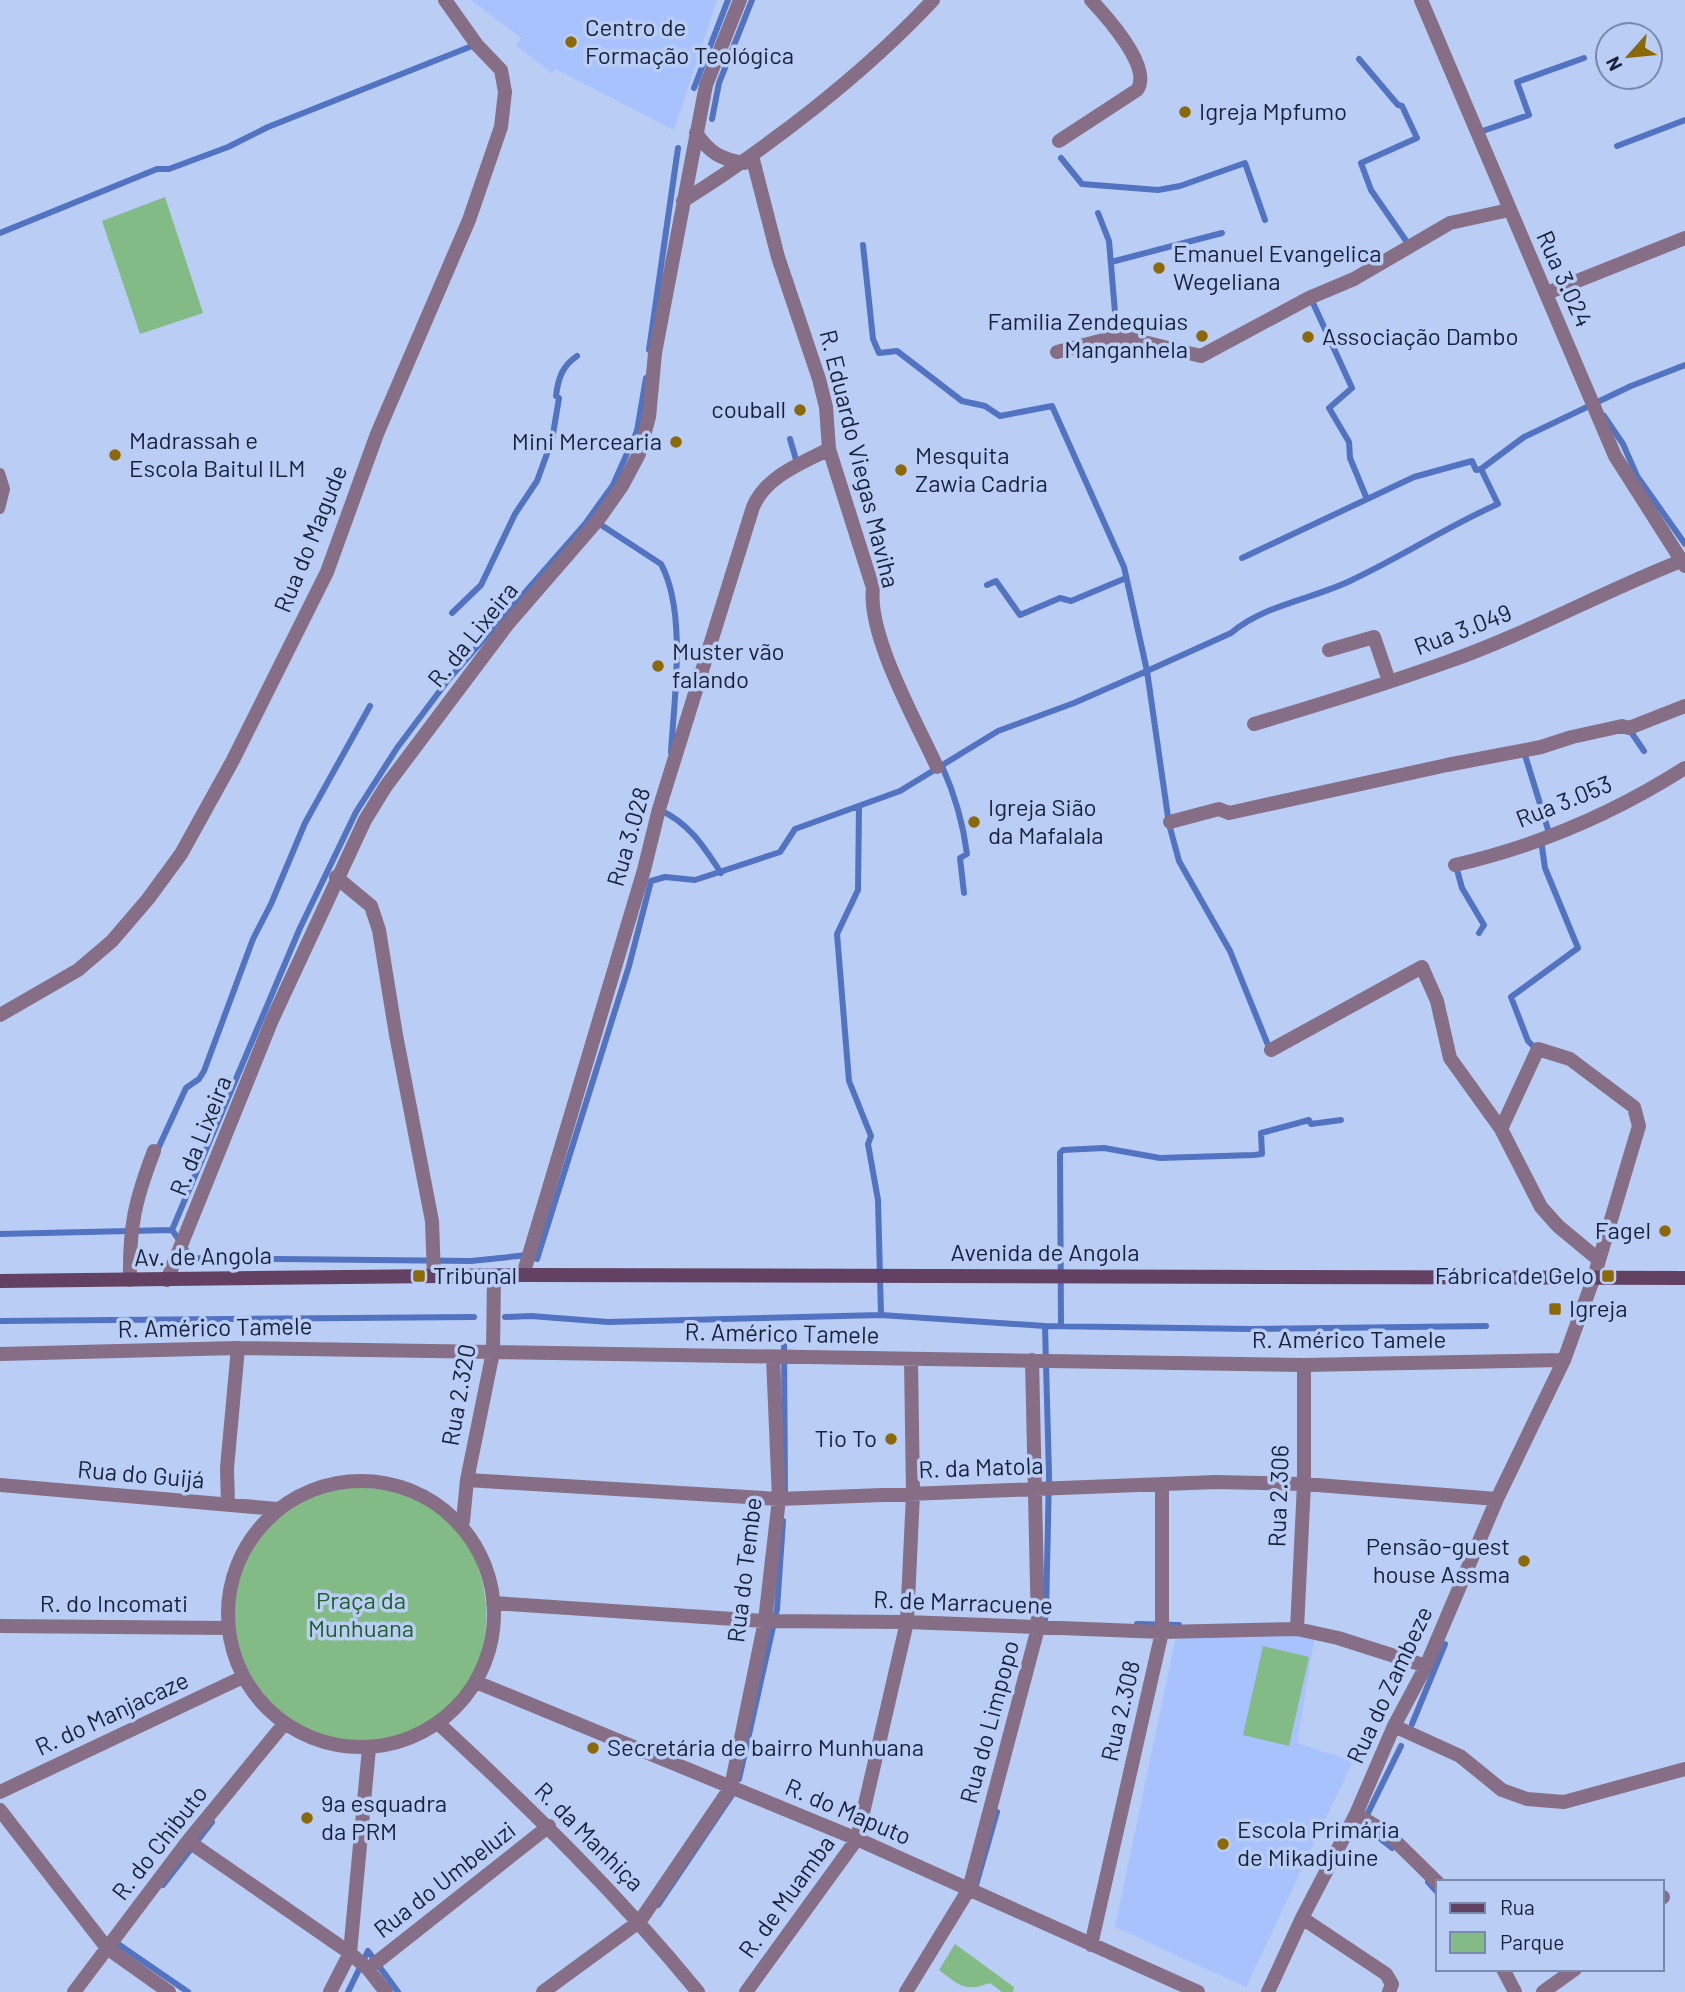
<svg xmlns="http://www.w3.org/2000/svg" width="1685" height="1992" font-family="Barlow,sans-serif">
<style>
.built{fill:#a7c2fc}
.green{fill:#82bb85}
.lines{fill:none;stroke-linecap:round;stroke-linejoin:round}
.stream{stroke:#5273c1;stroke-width:6}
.service{stroke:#856e86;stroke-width:10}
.minor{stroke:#856e86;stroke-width:14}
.tertiary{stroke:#856e86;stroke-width:14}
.secondary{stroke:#624163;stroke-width:14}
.poi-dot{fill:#8b6808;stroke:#bacdf5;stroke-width:2.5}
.labels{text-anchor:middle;stroke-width:7;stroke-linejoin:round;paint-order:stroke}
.poi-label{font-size:24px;fill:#17223b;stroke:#bacdf5;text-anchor:start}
.street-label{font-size:24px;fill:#17223b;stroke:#bacdf5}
.park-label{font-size:24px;fill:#1f6027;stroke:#bacdf5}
</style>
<rect width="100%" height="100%" fill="#bacdf5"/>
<path class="built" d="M471,0h246l-43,130 -119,-61 -3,4 -36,-28 5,-7z
M1315,1635l-18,108 56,18 -107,226 -131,-60 61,-291z"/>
<path class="green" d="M165,197l38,116 -63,21 -38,-113z
M349,1487c37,1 79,7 108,35 7,7 11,23 16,33 35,76 -1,176 -93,186 -127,13 -201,-144 -100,-227 20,-16 45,-21 69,-27z
M1263,1646l46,11 -20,89 -46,-11z
M955,1944l59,43 -1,5h-11l-12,-9c-25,9 -30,3 -51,-13z"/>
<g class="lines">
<path class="stream" d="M1359,59l39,46 4,1 15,32 -56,25 10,27 38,55
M694,88l34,-88
M712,119l7,-36 33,-83
M1477,133l52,-18 -12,-33 67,-24
M1617,146l68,-26
M1061,158l21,26 76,6 22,-4 65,-23 20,57
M1098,213l11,28 8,95
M0,233l157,-64h12l59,-22 40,-20 204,-81
M1111,262l111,-29
M1313,303l39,85 -23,20 20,34 1,16 17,41
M649,350l29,-202
M1604,416l19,28 14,32 48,68
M790,439l7,24
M1481,469l43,-32 107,-51 54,-21
M595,521l66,43c26,48 13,136 10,188
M1242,558l172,-81 58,-16 4,9 5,-1 17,35c-50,22 -95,52 -144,75 -39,20 -89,25 -123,54l-84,38 22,153 10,37 51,90 40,99
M987,585l9,-4 24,34 40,-17 11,3 55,-23
M452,613l29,-28 34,-71 22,-33 15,-41 7,-42 -3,-2c2,-17 6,-30 21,-40
M1629,729l15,22
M1524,752l26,84
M942,766c13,29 21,56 25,88l-7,4 4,35
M859,807l-1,83 -21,44 12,147 22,55 -3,8 10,56 3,115
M660,810c29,13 44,37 61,63
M1456,866l6,22 22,37 -5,8
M1536,1049l-8,-8 -17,-44 67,-49 -33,-80 -4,-28
M156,1153l30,-65 13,-9 5,-8 49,-132 18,-35 34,-81 65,-117
M172,1230l128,-302 56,-116 41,-64 51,-68 137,-156 28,-39 24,-54 9,-53
M0,1234l172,-4 20,28 279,3 57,-6 9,4 92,-293 22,-85 14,-4 30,3 79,-26 6,-2 15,-23 105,-38 98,-60 76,-28 73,-32 -23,-104 -72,-161 -52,10 -15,-10 -23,-5 -65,-50 -18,2 -6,-14 -10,-94
M505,1317l26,-1 77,6 273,-7 164,11 206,3 235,-3
M0,1321l474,-4
M1061,1326l-1,-173 3,-3 41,-2 56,10 94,-3 8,-1 -1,-21 48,-13 2,4 30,-4
M784,1341l1,155
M1137,1624l42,1
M1043,1628l3,-13 3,-140 -4,-149
M1412,1724l33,-80
M739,1779l38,-170 6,-88
M1365,1819l36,-73
M1368,1829l24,19
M1428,1882l10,11
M163,1885l49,-63
M974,1892l23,-80
M658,1905l76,-113
M118,1944l70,48
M348,1992l20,-41 30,41"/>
<path class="service" d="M0,473l5,16 -5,20"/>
<path class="minor" d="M1059,141l78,-51c16,-22 -31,-74 -46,-90
M752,156l26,101 41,122 7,28 3,42 44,139c-6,47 44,135 64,179
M1547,293l138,-55
M1057,352l62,-16 82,20 108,-58 45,-19 96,-56 59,-13
M1329,650l45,-13 15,44
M1254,724c64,-19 129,-39 193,-62 80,-28 155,-70 234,-101
M1170,822l49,-13 10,4 218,-48 94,-18 31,-10 50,-11 7,2 56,-22
M1455,865c83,-19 158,-51 230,-97
M336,877l35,29 8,24 17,105 36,186 2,55
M0,1015l78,-45 34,-29 36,-42 33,-45 52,-94 94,-188 50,-138 92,-214 32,-93 4,-35 -4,-22 -24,-25 -32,-45
M1271,1050l151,-83 15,34 13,57 51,71 40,78 17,19 41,34
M523,1275l121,-405 15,-61 94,-302c13,-31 48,-43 76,-58
M130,1280c-1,-53 5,-80 24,-129
M0,1354l238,-6 1066,17 260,-5
M467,1480l312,19 437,-17 88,2 193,15
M228 1614a133 133 0 1 1 266 0a133 133 0 1 1-266 0Z
M0,1485l278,24
M228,1505l-1,-37 11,-120
M463,1521l4,-41 26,-128 1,-76
M493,1603l272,18 142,1 255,10 135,-3 41,9 88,28
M0,1626l228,2
M1297,1629l7,-145v-119
M476,1682l381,157 341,153
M438,1723c94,87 179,170 260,269
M1394,1726l66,30 42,34 25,9 37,3 121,-33
M0,1792l243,-115
M0,1810l107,138 62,44
M1356,1814l31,19 51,50
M188,1841l162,112 18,16 18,23
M1662,1898l1,-1
M1302,1918l84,56 6,10 -3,8
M1091,1945l71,-313v-148
M368,1969l181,-143
M1503,1969l12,23
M74,1992l114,-151 96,-117
M330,1992l20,-39 19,-205
M543,1992l97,-71 91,-134 34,-166 14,-122 -6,-142
M746,1992l111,-153 50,-217 6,-128 -2,-135
M906,1992l63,-103 69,-261 -6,-268
M1268,1992l34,-74 54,-104 38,-88 32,-60 71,-167 67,-139 30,-83 45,-151 -5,-19 -64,-48 -32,-10 -37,80
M1543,1992l32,-23"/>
<path class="tertiary" d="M1421,0l194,456 70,110
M696,133c14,20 24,26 48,30
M683,201c86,-54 180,-126 250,-201
M167,1280l105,-260 93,-200 21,-34 121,-161 91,-105 24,-34 17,-32 10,-37 6,-64 51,-268 34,-85"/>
<path class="secondary" d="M0,1281l523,-6 1162,3"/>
</g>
<g class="poi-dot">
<circle cx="571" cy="42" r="7"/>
<circle cx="1185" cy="112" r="7"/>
<circle cx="1159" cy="268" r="7"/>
<circle cx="1202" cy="336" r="7"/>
<circle cx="1308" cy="337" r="7"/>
<circle cx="800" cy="410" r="7"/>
<circle cx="676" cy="442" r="7"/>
<circle cx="115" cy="455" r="7"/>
<circle cx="901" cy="470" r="7"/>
<circle cx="658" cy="666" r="7"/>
<circle cx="974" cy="822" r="7"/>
<circle cx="1665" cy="1231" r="7"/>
<rect x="412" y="1269" width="14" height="14" rx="3.5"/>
<rect x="1601" y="1269" width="14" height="14" rx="3.5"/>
<rect x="1548" y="1302" width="14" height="14" rx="3.5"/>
<circle cx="891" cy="1439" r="7"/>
<circle cx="1524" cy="1561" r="7"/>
<circle cx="593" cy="1748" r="7"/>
<circle cx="307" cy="1818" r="7"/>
<circle cx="1223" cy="1844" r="7"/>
</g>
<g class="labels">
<g class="poi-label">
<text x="585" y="36">Centro de<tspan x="585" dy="28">Formação Teológica</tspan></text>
<text x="1199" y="120">Igreja Mpfumo</text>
<text x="1173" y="262">Emanuel Evangelica<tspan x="1173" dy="28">Wegeliana</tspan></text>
<text x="1188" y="330" text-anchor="end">Familia Zendequias<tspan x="1188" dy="28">Manganhela</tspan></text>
<text x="1322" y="345">Associação Dambo</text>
<text x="786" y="418" text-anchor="end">couball</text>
<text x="129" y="449">Madrassah e<tspan x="129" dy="28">Escola Baitul ILM</tspan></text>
<text x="662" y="450" text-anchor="end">Mini Mercearia</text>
<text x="915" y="464">Mesquita<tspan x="915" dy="28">Zawia Cadria</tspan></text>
<text x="672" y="660">Muster vão<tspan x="672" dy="28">falando</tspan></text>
<text x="988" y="816">Igreja Sião<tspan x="988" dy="28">da Mafalala</tspan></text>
<text x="1651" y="1239" text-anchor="end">Fagel</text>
<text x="433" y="1284">Tribunal</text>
<text x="1594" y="1284" text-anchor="end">Fábrica de Gelo</text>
<text x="1569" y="1317">Igreja</text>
<text x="877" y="1447" text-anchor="end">Tio To</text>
<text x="1510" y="1555" text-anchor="end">Pensão-guest<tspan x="1510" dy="28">house Assma</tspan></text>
<text x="607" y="1756">Secretária de bairro Munhuana</text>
<text x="321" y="1812">9a esquadra<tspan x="321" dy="28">da PRM</tspan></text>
<text x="1237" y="1838">Escola Primária<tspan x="1237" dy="28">de Mikadjuine</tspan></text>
</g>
<g class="street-label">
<text transform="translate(1564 279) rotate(66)" y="8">Rua 3.024</text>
<text transform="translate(859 459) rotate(76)" y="8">R. Eduardo Viegas Maviha</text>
<text transform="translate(311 539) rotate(-68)" y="8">Rua do Magude</text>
<text transform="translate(1463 630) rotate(-21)" y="8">Rua 3.049</text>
<text transform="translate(473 635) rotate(-51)" y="8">R. da Lixeira</text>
<text transform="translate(1564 802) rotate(-22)" y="8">Rua 3.053</text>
<text transform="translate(629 837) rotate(-74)" y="8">Rua 3.028</text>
<text transform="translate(201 1136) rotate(-68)" y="8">R. da Lixeira</text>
<text x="1045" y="1261">Avenida de Angola</text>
<text transform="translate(203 1257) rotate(-1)" y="8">Av. de Angola</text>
<text transform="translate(215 1328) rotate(-1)" y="8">R. Américo Tamele</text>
<text transform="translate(782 1334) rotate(1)" y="8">R. Américo Tamele</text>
<text x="1349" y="1348">R. Américo Tamele</text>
<text transform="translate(459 1395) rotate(-80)" y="8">Rua 2.320</text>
<text transform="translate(981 1468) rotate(-2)" y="8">R. da Matola</text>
<text transform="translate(141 1475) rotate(5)" y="8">Rua do Guijá</text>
<text transform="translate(1279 1496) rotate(-88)" y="8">Rua 2.306</text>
<text transform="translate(745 1570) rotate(-83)" y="8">Rua do Tembe</text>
<text transform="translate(963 1603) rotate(2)" y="8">R. de Marracuene</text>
<text x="114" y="1612">R. do Incomati</text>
<text transform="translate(1390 1685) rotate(-65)" y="8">Rua do Zambeze</text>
<text transform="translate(1121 1711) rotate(-77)" y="8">Rua 2.308</text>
<text transform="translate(112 1714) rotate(-25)" y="8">R. do Manjacaze</text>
<text transform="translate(990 1722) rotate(-75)" y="8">Rua do Limpopo</text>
<text transform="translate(848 1812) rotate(23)" y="8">R. do Maputo</text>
<text transform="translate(589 1837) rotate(45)" y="8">R. da Manhiça</text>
<text transform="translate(160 1843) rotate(-52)" y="8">R. do Chibuto</text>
<text transform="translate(445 1880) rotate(-38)" y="8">Rua do Umbeluzi</text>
<text transform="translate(787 1897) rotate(-54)" y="8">R. de Muamba</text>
</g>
<g class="park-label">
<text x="361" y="1609">Praça da<tspan x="361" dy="28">Munhuana</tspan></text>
</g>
</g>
<rect x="1436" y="1880" width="228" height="91" fill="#bacdf5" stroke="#7989ab" stroke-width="2"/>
<rect x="1450" y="1903" width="35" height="10" fill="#624163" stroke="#7989ab" stroke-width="2"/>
<text x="1500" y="1915" font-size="21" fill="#17223b">Rua</text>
<rect x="1450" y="1932" width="35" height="21" fill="#82bb85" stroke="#7989ab" stroke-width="2"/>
<text x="1500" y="1950" font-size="21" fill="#17223b">Parque</text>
<g transform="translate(1629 56) rotate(243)"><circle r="33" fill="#bacdf5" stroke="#7989ab" stroke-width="2"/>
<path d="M0-5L12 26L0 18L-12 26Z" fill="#8b6808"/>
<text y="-10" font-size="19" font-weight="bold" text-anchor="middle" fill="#17223b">N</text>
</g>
</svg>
